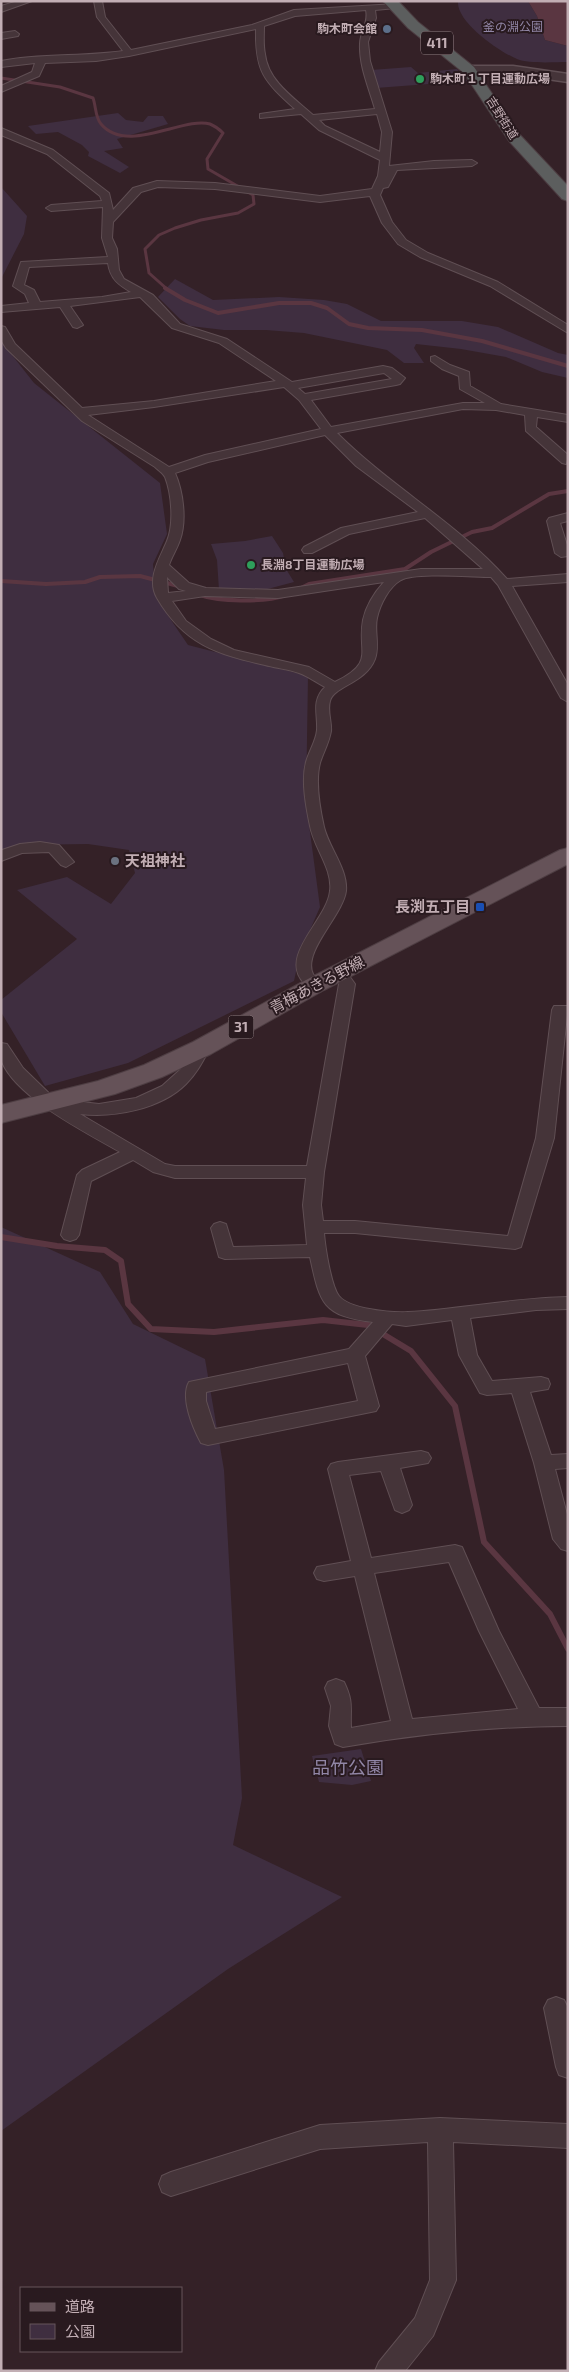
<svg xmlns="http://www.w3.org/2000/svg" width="569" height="2372" font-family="'Exo 2','Noto Sans JP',sans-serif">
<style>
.green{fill:#3f2e40}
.water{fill:#5a3641}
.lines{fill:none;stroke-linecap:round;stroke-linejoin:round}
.stream-far2{stroke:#5a3641;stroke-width:3}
.stream-far1{stroke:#5a3641;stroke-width:4}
.stream{stroke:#5a3641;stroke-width:6}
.minor-casing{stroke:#604f54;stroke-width:2}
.tertiary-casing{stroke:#604f54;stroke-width:3}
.primary-casing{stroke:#4e3e43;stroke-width:2}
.trunk-casing{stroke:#4c3c41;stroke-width:2}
.minor{fill:#453439;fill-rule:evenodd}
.tertiary{fill:#453439;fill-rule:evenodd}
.primary{fill:#655258;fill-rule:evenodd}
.trunk{fill:#5c5e5e;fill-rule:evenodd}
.service-dot{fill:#5c6f8a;stroke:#291a1f;stroke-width:2}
.leisure-dot{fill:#2e9e5b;stroke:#291a1f;stroke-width:2}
.worship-dot{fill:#6b7280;stroke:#291a1f;stroke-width:2}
.transit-dot{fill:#1a4fb4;stroke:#291a1f;stroke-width:2}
.labels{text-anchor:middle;stroke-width:4;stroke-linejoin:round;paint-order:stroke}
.far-park-label{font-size:12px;fill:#9186a6;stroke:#291a1f}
.far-poi-label{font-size:12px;font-weight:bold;fill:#c2aeb4;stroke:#291a1f;text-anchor:start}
.far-street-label{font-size:12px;fill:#c2aeb4;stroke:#291a1f}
.shield{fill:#291a1f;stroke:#948287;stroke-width:1}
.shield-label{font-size:14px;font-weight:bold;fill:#c2aeb4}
.poi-label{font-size:15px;font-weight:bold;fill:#c2aeb4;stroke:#291a1f;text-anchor:start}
.street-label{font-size:15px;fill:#c2aeb4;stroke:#291a1f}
.near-park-label{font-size:18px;fill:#9186a6;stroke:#291a1f}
</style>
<rect width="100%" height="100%" fill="#342127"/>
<path class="green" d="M458,1h70l9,15 8,24 23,6v16c-14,0 -39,2 -51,-3 -17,-7 -61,-37 -59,-58z
M411,67l7,6 39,-4 11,12 -92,7 -5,-18z
M118,113l8,7 17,2 5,-6h15l5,8 -51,15 6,9 -19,3 25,16 -9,6 -32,-17 1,-4 -7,-7 -24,-13 -22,2 -8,-8z
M1,187l26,29 -3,18 -23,45z
M175,279l38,21 66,-3 45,3 23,4 34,17h81l36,6 60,26 10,2v23l-26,-6 -36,-15 -45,-8 -45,-5 -2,4 10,15h-20l-17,-13 -83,-17 -38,-3h-42l-34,-4 -10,-7 -22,-22z
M1,341l33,42 126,100 7,51 -14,30 3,34 32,47 120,31 -2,126 14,105 -20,46 -6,28 -166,82 -83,23 -44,-74v-12l76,-61 -60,-49 50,-13 44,27 24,-31 -6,-23 -41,-6 -72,1 -15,10z
M272,536l11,17 3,16 8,13 -34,9 -41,-1 -2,-30 -6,-16 34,-3z
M1,1227l99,45 33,52 72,35 19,111 18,328 -9,47 109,52 -114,72 -227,162z
M361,1749l10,32 -19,4 -33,-3 -7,-26z"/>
<path class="water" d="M528,1h40v45l-23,-6 -8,-24z"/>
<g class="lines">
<path class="stream-far2" d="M1,78l59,9 33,11c3,8 2,19 8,26 26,31 83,-8 109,0 5,2 9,5 13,9l-16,26 1,10 45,26 1,9 -16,9 -37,7 -26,8 -16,7 -14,14 4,24 18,16"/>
<path class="stream-far1" d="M165,288l20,12 33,13 61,-10h32l16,5 22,16 19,4 54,2 60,11 86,25
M1,581l45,3 39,-2 15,-5 40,-1 42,11
M299,589l10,-5 96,-15 26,-17 41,-20 20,-4 57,-34 19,-3
M197,594c22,8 66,9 89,1"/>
<path class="stream" d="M1,1237l56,9 48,4 16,11 7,43 23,25 63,3 109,-12 45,5 43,26 44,55 29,136 66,72 18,35"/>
<g class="minor-casing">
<path id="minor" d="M18,1h14l-31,11v-6z
M94,1h8l3,16 26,33 121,-25 42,-15 102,-6v4l-21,2 1,8 -8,24 2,19 22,71 -3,34 45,-5 38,-1 5,3 -5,3 -75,4 -9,17 -5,1 -3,7 12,27 14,18 22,13 70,29 70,43v8l-78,-47 -70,-29 -22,-13 -16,-21 -12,-27 -50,6 -105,-13 -57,-2 -17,5 -28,30 -1,16 5,11 2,21 5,9 29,16 27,29 47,15 65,43 91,-16 9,2 13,10 -5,6 -4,1 -85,15 20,27 132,-24h22l-25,-14 -1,-13 -17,-7 -11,-8v-4l4,-1 15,9 19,7 1,14 31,18 67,11v7l-31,-5 -1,10 32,28 -2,9 -4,-1 -36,-32 -1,-16 -29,-5 -33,-1 -126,24c53,53 120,90 170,146l61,-5v8l-56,4 56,99v17l-7,-4 -63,-113 -7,-8c-19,0 -75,-5 -90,3 -12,7 -21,24 -24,38 -3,13 3,27 -2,41 -9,24 -41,27 -45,42 -3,10 2,21 1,30 -2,12 -8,22 -11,32 -5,19 0,46 4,64 5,21 24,42 22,64 -3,24 -44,61 -33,83 2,4 7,7 10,11l-2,3c-8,2 -11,1 -17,-5 -26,-27 23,-63 26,-92 3,-22 -16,-43 -20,-65 -4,-19 -9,-45 -4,-64 3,-11 10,-21 11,-32 1,-17 -6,-29 8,-43 -8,-4 -17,-11 -26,-14 -11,-4 -23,-5 -34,-8 -49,-11 -81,-21 -108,-67 -11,-19 3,-40 10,-57 7,-17 5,-46 -2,-64 -2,-4 -7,-7 -10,-10l-73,-46 -76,-73 -5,-8v-14l4,1 10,17 67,64 72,-7 122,-20 -57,-38 -47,-15 -32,-31 -70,9 13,19 -6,3 -4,-1 -13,-20 -59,5v-6l28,-3 -4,-9 -12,-8 8,-24 87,-5 -6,-19 1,-31 -52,4 -5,-3 5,-3 51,-4 -2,-5 -53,-42 -46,-19v-7l52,22 56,43 4,17 20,-22 24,-7 58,2 105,13 52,-7 6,-13 2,-16 -61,-30 -18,-16 -41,4v-4l35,-5c-31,-28 -40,-37 -39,-80l-127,27 -33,5 -51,2 -6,13 -38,16v-6l31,-14 3,-9 -34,4v-6c40,-8 82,-4 122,-10l-26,-34zM366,10c3,13 -6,22 -6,34 -1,22 9,44 15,65l-62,6c-19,-17 -45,-34 -48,-61 -2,-9 -1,-19 -1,-28l31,-10zM377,114l5,18 -2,20 -55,-26 -6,-6zM108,263c2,16 11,22 23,29l-29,5 -62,5 -6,-12 -10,-5 5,-18zM384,373l8,6 -87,15 -7,-6zM284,387l15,13 22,29 -116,26 -36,12 -81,-52 66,-8zM325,435l31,31 62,46 -77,16 -37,19 -2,3 2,3h8l37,-19 76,-16 58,51h-62l-143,21 -72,-2 -17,-5 -20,-18c3,-9 8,-16 11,-25 7,-20 3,-49 -5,-67l33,-11zM167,577l12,12 7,2 -18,2zM384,582c-10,11 -18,24 -21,38 -6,32 13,42 -28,62l-26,-15 -75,-17 -23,-11 -25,-18 -14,-20 33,-5 73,2z
M15,31l4,3 -1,2 -17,3v-6z
M568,513v8l-8,2 8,25v8l-7,1 -6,-4 -8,-32 2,-3z
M40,842l19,3 15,17 -8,5 -5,-2 -12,-13 -27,1 -21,8 1,-11 18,-6z
M339,968l6,2 10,14 -31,188 -3,33 2,16h32l153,15 28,-98 16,-128 2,-4h14l-14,132 -33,109 -6,2 -160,-16h-31c1,13 7,53 15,63 10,13 52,17 69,16 53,-3 106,-14 160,-15v12l-32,1 -66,8 7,37 15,26 49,-4 7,2 2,5 -2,5 -18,3 21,63 17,-1v14l-13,1 13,49v33l-7,-2 -8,-10 -19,-76 -22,-70 -25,2 -7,-2 -21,-38 -7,-35 -46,6 -14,-2 -27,32 14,50 -3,5 -168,34 -7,-2c-8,-15 -21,-45 -12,-61l160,-33 24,-27c-51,-6 -53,-19 -63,-65l-85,2 -6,-2 -8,-29 3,-4 6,-2 6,2 7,23 74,-2 -4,-40 3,-27h-131l-22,-6 -20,-12 -42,21 -12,54 -3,4 -6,2 -6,-2 -3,-4 16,-60 5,-5 38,-18c-33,-19 -103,-54 -118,-90 -2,-5 -1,-13 -1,-19l6,1 16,24 32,31 44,5 37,-6 26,-12 20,-18 14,-24h12l2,4c-7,13 -13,25 -24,36 -25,25 -72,34 -106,30l85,50 10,2h132l32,-182 -8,-11 2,-3zM348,1363l10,38 -143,28 -9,-28v-9z
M421,1451l7,2 3,5 -3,5 -28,5 12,37 -3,5 -7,3 -7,-3 -14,-39 -32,4 22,83 84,-13 7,2 37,84 40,77h29v18c-76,0 -150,8 -225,21l-8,-3 -6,-18 2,-20 -6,-18 3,-6 8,-3 8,3c10,21 6,25 7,46l40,-7 -36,-145 -31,5 -7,-2 -3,-6 3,-6 34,-6 -23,-92 3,-5 7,-2zM449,1562l30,69 39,78 -106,10 -38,-146z
M556,1997l8,3 4,8v70l-9,-3 -3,-8 -12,-59 4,-8z
M440,2118l128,6v24l-115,-6 3,138 -23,56 -28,35h-30l4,-9 36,-44 15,-38 -2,-138 -108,7 -149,47 -9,-4 -3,-8 3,-8 9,-4 149,-47z"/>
</g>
<g class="tertiary-casing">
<path id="tertiary" d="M469,66h44l55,8v8l-55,-8 -48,-2 -2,-2 2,-2z"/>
</g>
<g class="primary-casing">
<path id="primary" d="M568,848v16l-244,126 -113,64 -49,23 -47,17 -114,29v-18l97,-24 46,-16 49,-23 113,-62 254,-130z"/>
</g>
<g class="trunk-casing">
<path id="trunk" d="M383,1h15l20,21 56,45 46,68 48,51v15l-6,-2 -53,-58 -45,-68 -56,-45z"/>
</g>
<use href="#minor" class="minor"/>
<use href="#tertiary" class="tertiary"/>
<use href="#primary" class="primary"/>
<use href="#trunk" class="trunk"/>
</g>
<circle class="service-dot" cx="387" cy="29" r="5"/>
<g class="leisure-dot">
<circle cx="420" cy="79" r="5"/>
<circle cx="251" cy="565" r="5"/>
</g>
<circle class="worship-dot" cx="115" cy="861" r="5"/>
<rect class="transit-dot" x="475" y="902" width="10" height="10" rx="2.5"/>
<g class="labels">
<g class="far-park-label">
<text x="513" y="31">釜の淵公園</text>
</g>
<g class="far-poi-label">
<text x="377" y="33" text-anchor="end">駒木町会館</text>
<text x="430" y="83">駒木町１丁目運動広場</text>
<text x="261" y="569">長淵8丁目運動広場</text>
</g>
<g class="far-street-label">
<text transform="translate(502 118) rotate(58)" y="4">吉野街道</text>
</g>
<g class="shield">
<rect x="421" y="31.5" width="32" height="23" rx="4"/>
<rect x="228.5" y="1015.5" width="25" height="23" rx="4"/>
</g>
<g class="shield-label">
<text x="437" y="48">411</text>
<text x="241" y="1032">31</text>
</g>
<g class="poi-label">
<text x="125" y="866">天祖神社</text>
<text x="470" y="912" text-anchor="end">長渕五丁目</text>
</g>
<g class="street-label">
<text transform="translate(317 985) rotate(-28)" y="5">青梅あきる野線</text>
</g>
<g class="near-park-label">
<text x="348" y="1774">品竹公園</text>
</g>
</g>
<rect width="569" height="2372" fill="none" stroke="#c2aeb4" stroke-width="5"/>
<rect x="20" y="2287" width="162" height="65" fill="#291a1f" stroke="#66555b"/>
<rect x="30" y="2303" width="25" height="8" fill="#655258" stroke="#66555b"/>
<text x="65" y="2312" font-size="15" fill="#c2aeb4">道路</text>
<rect x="30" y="2324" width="25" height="15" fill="#3f2e40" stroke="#66555b"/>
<text x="65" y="2337" font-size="15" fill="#c2aeb4">公園</text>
</svg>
